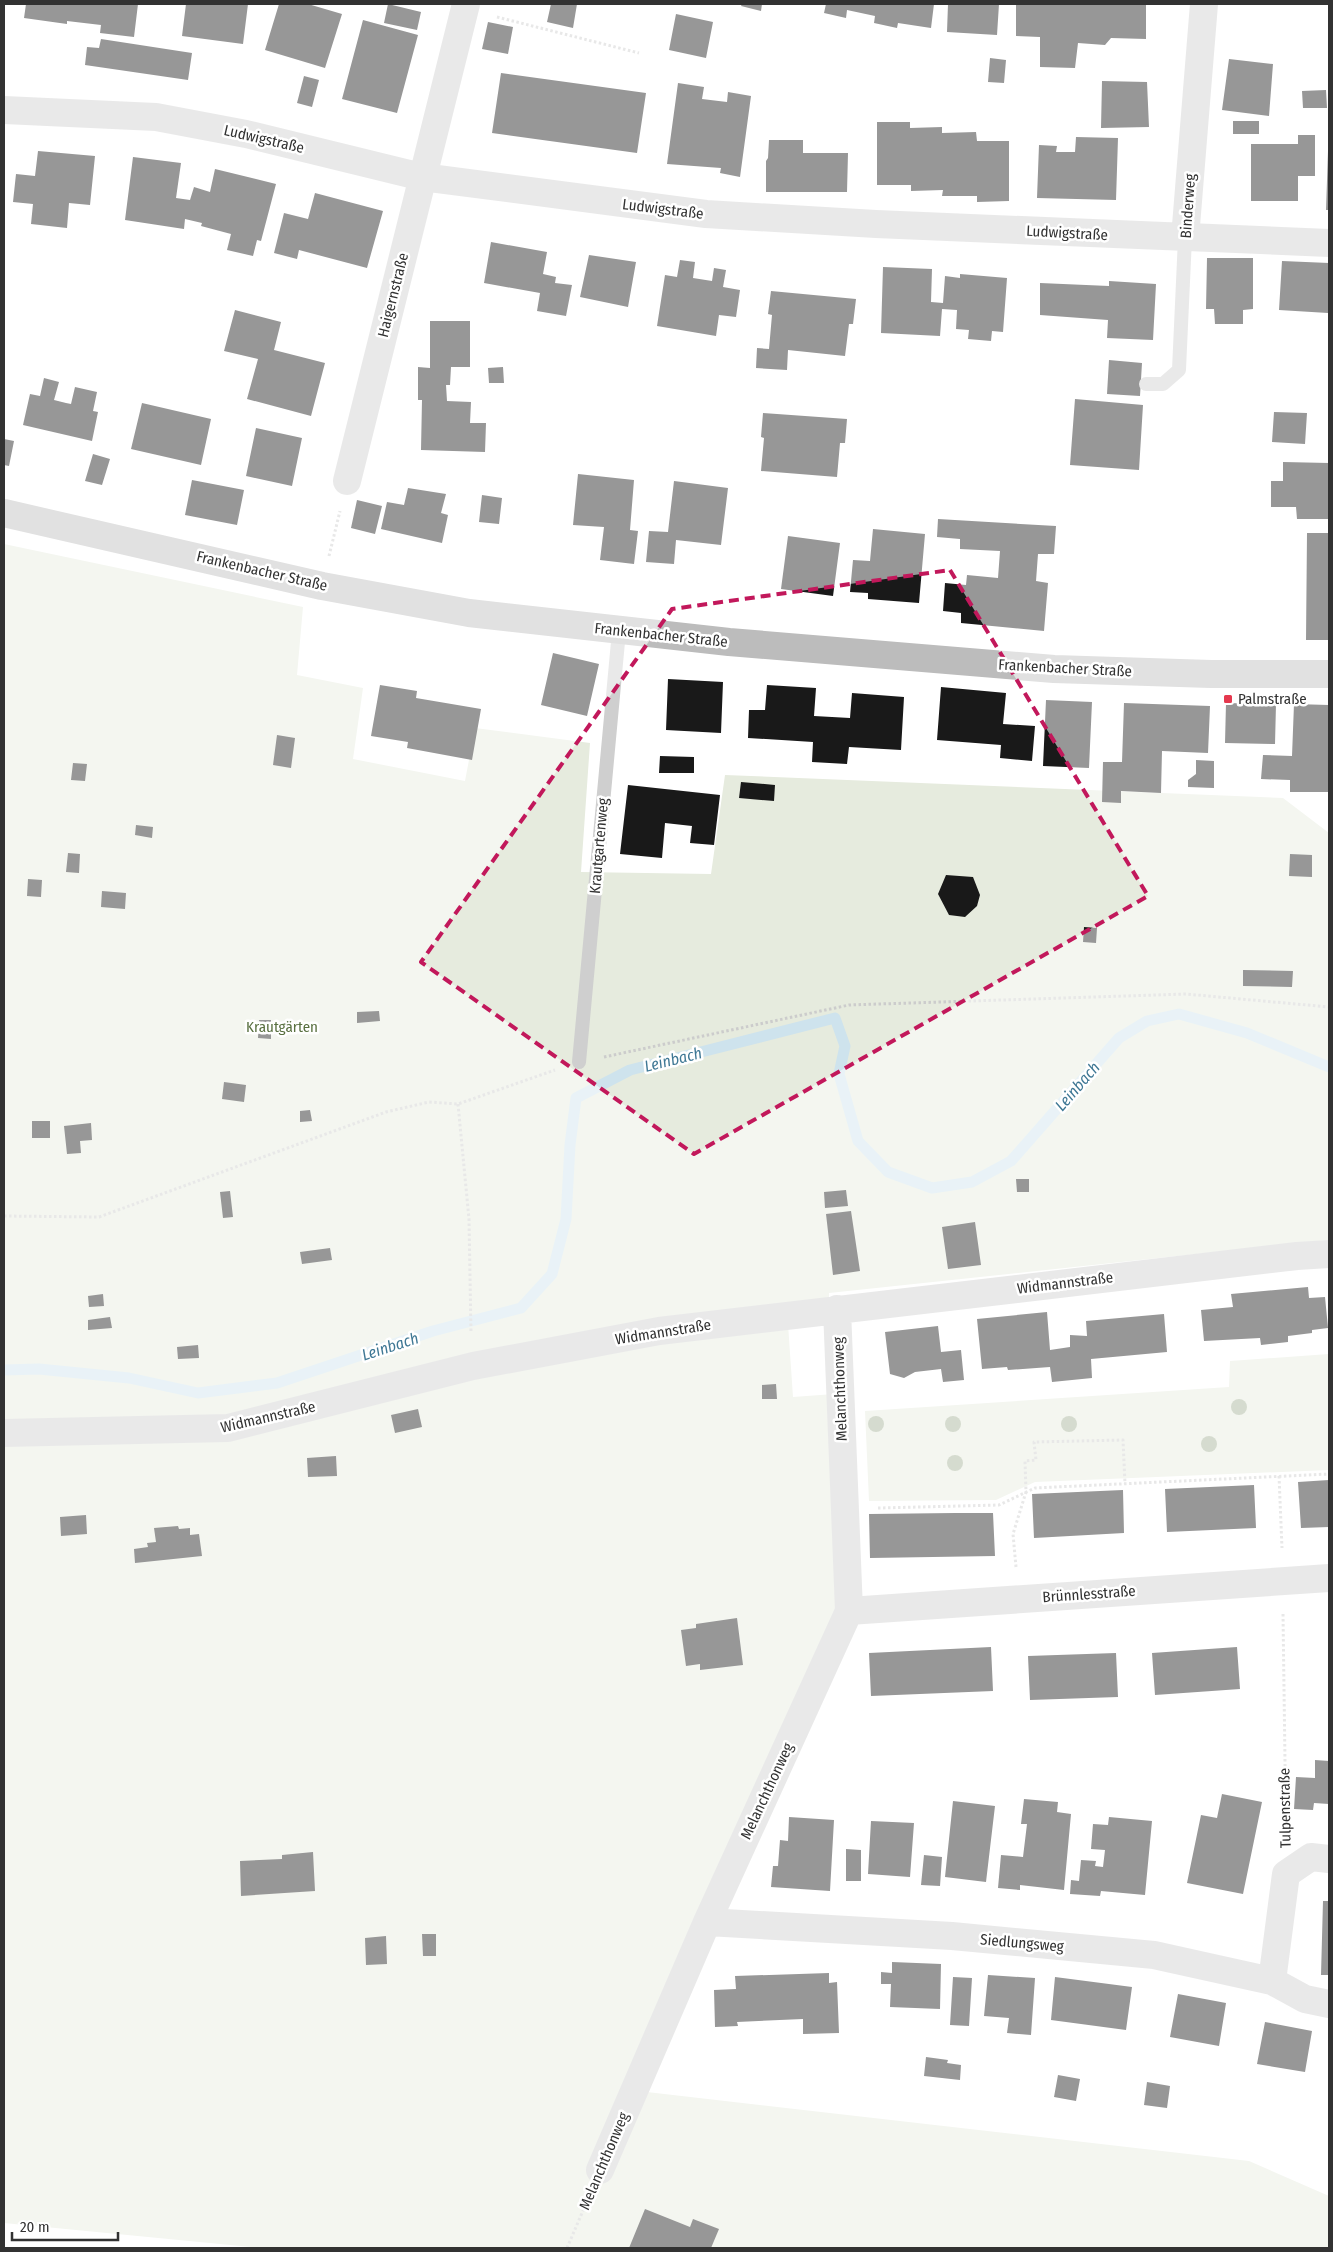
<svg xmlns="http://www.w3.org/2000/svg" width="1333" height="2252" font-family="'Fira Sans Condensed',sans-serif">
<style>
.green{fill:#e6ebde}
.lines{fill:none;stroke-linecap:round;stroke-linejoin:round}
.stream{stroke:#cee3ed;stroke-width:11}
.building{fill:#191919}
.path{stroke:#ccc;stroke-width:3;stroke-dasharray:2.5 2.5;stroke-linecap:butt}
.service{stroke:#cfcfcf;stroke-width:14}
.minor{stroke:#cfcfcf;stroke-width:28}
.secondary{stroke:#bcbcbc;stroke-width:28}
.tree{fill:#a3b095}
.marked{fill:none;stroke:#c2185b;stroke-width:4;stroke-dasharray:10 6;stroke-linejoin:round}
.poi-dot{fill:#e5384e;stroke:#fff;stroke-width:2}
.labels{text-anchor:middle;stroke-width:5;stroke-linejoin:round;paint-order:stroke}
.street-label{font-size:15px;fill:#323232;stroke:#fff}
.poi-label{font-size:15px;fill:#323232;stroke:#fff;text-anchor:start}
.park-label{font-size:15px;fill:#586f3f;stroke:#fff}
.water-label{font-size:16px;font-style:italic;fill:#3f7895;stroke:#fff}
</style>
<rect width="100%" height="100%" fill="#fff"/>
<path class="green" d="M4,544l299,63 -6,68 66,13 -10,71 112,22 10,-53 115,15 -9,129 130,2 14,-99 558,23 46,35v407l-500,53v27l-41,4 5,73 41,-3 7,215 -220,480 628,72 80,35v52h-1069l-256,-25z
M1329,1354v116l-294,12 -39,18 -127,1 -4,-90 364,-24 1,-26z"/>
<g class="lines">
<path class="stream" d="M4,1370l35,-1 90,9 69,15 79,-10 156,-52 88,-23 31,-34 14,-55 4,-74 6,-47 54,-28 205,-52 10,28 -6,28 19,67 30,31 44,16 40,-6 39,-21 108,-123 28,-17 32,-7 68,19 82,34"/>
</g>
<path class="building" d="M26,4h112l-4,33 -34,-4 1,-8 -34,-4v3l-43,-6z
M186,4h62l-5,40 -61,-8z
M279,4h29l34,10 -17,54 -60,-18z
M388,4l33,8 -4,18 -33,-7z
M551,4h26l-4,24 -26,-6z
M742,4h20l-1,7 -20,-5z
M826,4h108l-3,24 -33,-5 -1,5 -23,-5 1,-7 -28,-6 -1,8 -22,-5z
M948,4h51l-2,31 -50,-3z
M1016,4h130v35l-35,-1 -6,7 -27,-2 -3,25 -35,-1v-30l-24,-1z
M676,14l37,8 -7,36 -37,-8z
M363,20l55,15 -21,78 -55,-14z
M488,22l25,5 -5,27 -26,-5z
M101,39l91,14 -4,27 -103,-15 2,-18 12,1z
M990,58l16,2 -2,23 -16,-1z
M1229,59l44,5 -4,52 -47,-6z
M501,73l145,20 -9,60 -145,-20z
M304,76l15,4 -7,27 -15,-4z
M1102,81l45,1 2,45 -48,1z
M678,83l26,4 -2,12 25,3 1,-10 23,4 -11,81 -20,-4 1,-5 -54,-4z
M1326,90l1,18h-24l-1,-17z
M1233,121h26v13h-26z
M877,122h33v6l32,-1v6l34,-1 1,9h32v60l-32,1v-6h-35l1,-6 -32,1v-6h-34z
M1298,135h17v41h-17v25h-47v-57h47z
M1076,137l42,1 -2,62 -79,-2 2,-53 18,1 -1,6h19z
M769,140h34v13h45l-1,39h-81v-31l2,-3z
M38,151l57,5 -5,49 -21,-2 -2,25 -36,-4 2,-20 -20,-2 3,-28 19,2z
M1328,151h1v59h-3z
M133,157l48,6 -5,35 14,2 4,-13 16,5 5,-23 61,15 -15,57 -4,-1 -4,16 -26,-6 4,-16 -30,-8 1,-3 -17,-4 -1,10 -59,-9z
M315,193l68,18 -16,57 -68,-18 -2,9 -23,-6 10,-40 24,6z
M491,242l56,10 -4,22 13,3 -1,6 17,2 -6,31 -29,-5 3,-18 -56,-10z
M589,255l47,7 -8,45 -48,-10z
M1207,258h46v51l-10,1v14h-28l-1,-15h-8z
M680,260l15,2 -2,16 19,3 2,-13 12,2 -3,17 17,3 -4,27 -17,-2 -3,21 -59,-10 8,-51 12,2z
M1282,261l47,2 -1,50 -49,-3z
M883,267l49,2 -1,33 12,1 2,-27 15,2v-4l47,4 -4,54 -11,-1 -1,10 -23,-2 1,-9 -13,-1 1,-19 -15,-1 -2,27 -59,-3z
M1109,281l47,3 -3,56 -46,-2 1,-18 -68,-5v-32l69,3z
M771,291l85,8 -3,25h-4l-4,32 -57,-6 -1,20 -31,-2 1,-20 12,1 3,-34 -4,-1z
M235,310l46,12 -7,28 51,13 -14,53 -64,-17 11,-40 -34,-8z
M430,321h40v46h-19l-1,18h-4l1,16 24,1 -1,21h16l-1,29 -64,-2 1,-50h-4v-33l12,1z
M1109,360l33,3 -2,33 -33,-2z
M503,367l1,16h-15l-1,-15z
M44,378l15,4 -5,18 12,3 5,1 4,-17 22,5 -4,19 5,1 -6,29 -69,-16 7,-31 10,2z
M1075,399l68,6 -4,65 -69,-5z
M142,403l69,16 -10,46 -70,-16z
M1274,412l33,1 -2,31 -33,-2z
M763,413l84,6 -2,24h-5l-3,34 -76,-6 3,-33 -3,-1z
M256,428l46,10 -10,48 -46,-10z
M4,439l10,2 -5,25 -5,-1z
M93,454l17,5 -8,26 -17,-4z
M1283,462l46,1v56h-32l-1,-12h-25v-26h12z
M578,474l56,6 -4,50 8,1 -4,33 -34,-4 4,-33 -31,-2z
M192,480l52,10 -7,35 -52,-10z
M674,481l54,7 -7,57 -45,-5 -2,24 -28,-2 3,-31 19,1z
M408,488l38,6 -5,19 7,2 -6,28 -61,-14 6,-27 17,3z
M482,495l20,3 -3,26 -20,-2z
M357,500l25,6 -7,28 -24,-6z
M938,519l118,7 -2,28h-16l-2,27 12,2 -4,48 -83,-8v-10l-18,-2 2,-28 21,2 1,-10 31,3 2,-27 -40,-2v-10l-23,-2z
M873,529l52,5 -6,69 -51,-4v-6l-18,-1 3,-32 17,1z
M1307,533h22v107h-23z
M788,536l52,7 -7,53 -52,-7z
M553,653l46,11 -12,52 -46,-11z
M668,679l55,3 -2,51 -55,-3z
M380,685l37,6 -1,7 65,11 -9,51 -65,-12 1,-6 -37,-6z
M767,685l49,3 -2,28 36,2 2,-25 52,4 -3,53 -52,-3 -2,17 -35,-2 1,-20 -65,-4 1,-28h16z
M941,687l65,6 -3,31 32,2 -3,35 -32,-3 1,-13 -64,-5z
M1046,700l46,2 -3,66 -46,-2z
M1124,703l86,3 -2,47 -46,-2 -1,42 -40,-2v12l-19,-1 1,-40h19z
M1226,703l50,1 -1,40 -50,-1z
M1294,704l35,1v87h-39v-12l-29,-1 2,-24 29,1z
M277,735l18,3 -4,30 -18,-3z
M660,756l34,1v16h-35z
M1196,760l18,1v27l-26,-1v-7l8,-6z
M73,763l14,1 -2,17 -14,-1z
M741,782l34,3 -1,16 -35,-3z
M628,785l92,10 -6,50 -24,-2 2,-17 -27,-3 -3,35 -42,-4z
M136,825l17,2 -1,11 -17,-3z
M68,853l12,1 -1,19 -13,-1z
M1290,854l22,1v22l-23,-1z
M946,875l27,2 7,18 -3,11 -12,11 -16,-2 -11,-21z
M28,879l14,1 -1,17 -14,-1z
M102,891l24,2 -1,16 -24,-2z
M1084,927l13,1 -1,15 -13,-1z
M1243,970l50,1 -1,16 -49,-1z
M379,1011l1,10 -23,2v-11z
M259,1020h12v19l-13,-1z
M224,1082l22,3 -2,17 -22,-3z
M310,1110l2,11 -12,1v-11z
M32,1121h18v17h-18z
M91,1123l1,17 -12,1 1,12 -14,1 -3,-28z
M1016,1179h13v13h-12z
M846,1190l2,16 -23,2 -1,-16z
M230,1191l3,26 -10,1 -3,-26z
M851,1211l9,60 -27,4 -7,-61z
M975,1222l6,43 -33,4 -6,-42z
M330,1248l2,12 -30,4 -2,-12z
M1308,1287l1,11 16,-1 3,31 -16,2v3l-24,3v6l-27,3 -1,-7 -56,3 -3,-31 32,-3 -2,-13z
M103,1294l1,12 -15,1 -1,-11z
M1047,1312l3,38 20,-3v-12l17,1 -1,-15 78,-7 3,38 -76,7 1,19 -40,4 -2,-15 -42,3 -1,-3 -25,2 -5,-50z
M110,1317l2,11 -24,2v-10z
M938,1326l3,26 20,-2 3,30 -21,2 -2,-13 -26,3 -11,6 -14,-4 -5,-42z
M198,1345l1,13 -21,1 -1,-12z
M776,1384l1,15h-15v-14z
M418,1409l4,18 -27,6 -4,-18z
M336,1456l1,20 -29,1 -1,-19z
M1329,1480v47l-28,1 -3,-46z
M1254,1485l2,43 -89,4 -2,-43z
M1123,1490l1,43 -90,5 -2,-44z
M955,1513h38l2,43 -125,2 -1,-44z
M86,1515l1,19 -26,2 -1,-19z
M178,1526l1,3 11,-1v7l9,-1 3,22 -67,7 -1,-14 14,-2 -1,-4 9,-1 -2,-14z
M737,1618l6,47 -43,5v-6l-14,2 -5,-36 15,-2v-4z
M991,1647l2,44 -122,5 -2,-43z
M1237,1647l3,42 -85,6 -3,-42z
M1116,1653l2,44 -88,3 -2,-44z
M1315,1760l14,1v43l-15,-1 -1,7 -19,-1 2,-32 19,1z
M1222,1794l40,8 -19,92 -56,-11 14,-68 16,3z
M1024,1799l34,3 -1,10 14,2 -7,76 -44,-5v5l-22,-2 3,-33 22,2 4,-33h-6z
M953,1801l42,5 -9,76 -41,-5z
M789,1817l45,3 -4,71 -59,-4 2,-21h5l2,-26 8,1z
M1109,1817l43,4 -7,74 -44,-4 -1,5 -30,-2 1,-14 8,1 2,-21 15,1 -1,5 8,1 2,-17 -14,-1 2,-25 15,1z
M871,1821l43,2 -4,54 -42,-3z
M846,1849l15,1v31h-15z
M313,1852l2,39 -74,5 -1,-35 42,-2v-4z
M924,1855l18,2 -2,29 -19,-1z
M1323,1901h6v74h-8z
M422,1934h14v22h-13z
M386,1936l1,28 -21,1 -1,-27z
M892,1962l49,2 -1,45 -50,-2 1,-23h-10v-12l11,1z
M829,1973v10l8,-1 2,51 -36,1v-15l-66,3 1,4 -23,1 -1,-37 22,-1 -1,-13z
M988,1975l47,3 -4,57 -24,-2 2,-15 -25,-2z
M953,1977l19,1 -3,48 -19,-1z
M1055,1977l77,10 -6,43 -75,-10z
M1178,1994l48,9 -7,43 -49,-9z
M1265,2022l47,9 -7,41 -48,-8z
M926,2057l22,3 -1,3 14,2 -1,15 -36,-4z
M1058,2075l22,4 -4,22 -22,-4z
M1147,2082l23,4 -3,22 -23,-3z
M645,2209l45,18 3,-8 26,10 -8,19h-82z"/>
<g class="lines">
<path class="path" d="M497,17l142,36
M329,556l11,-45
M604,1057l245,-52 337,-11 143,13
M458,1104l11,115 2,114
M4,1216l95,1 287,-105 43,-10 29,2 97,-34
M1279,1476l3,72
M878,1508l121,-3 36,-17 294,-14
M1016,1567l-3,-33 13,-42 -1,-31 11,-1 -2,-18 89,-2 2,44
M1283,1614l3,222
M567,2248l21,-49"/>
<path class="service" d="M1146,384h17l16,-14 6,-132
M579,1062l40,-431"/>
<path class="minor" d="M4,110l152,7 90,17 176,43 284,37 170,10 453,19
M1185,238l19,-234
M347,481l119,-477
M4,1433l224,-5 245,-62 186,-35 638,-75 32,-2
M849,1611l480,-33
M707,1922l245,14 202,19 118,26 33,18 24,5
M1272,1981l14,-107 25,-17 18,2
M600,2170l107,-248 142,-311 -12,-302"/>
<path class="secondary" d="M4,513l318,73 147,27 260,29 325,27 157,5h118"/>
</g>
<g class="tree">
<circle cx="1239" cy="1407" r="8"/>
<circle cx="876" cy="1424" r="8"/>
<circle cx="953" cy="1424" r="8"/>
<circle cx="1069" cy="1424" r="8"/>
<circle cx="1209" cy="1444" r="8"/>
<circle cx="955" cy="1463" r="8"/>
</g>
<path d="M0 0H1333V2252H0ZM950,570l198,326 -454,258 -273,-192 251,-353z" fill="#fff" fill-opacity=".55" fill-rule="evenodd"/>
<path class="marked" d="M950,570l198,326 -454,258 -273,-192 251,-353z"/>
<rect class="poi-dot" x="1223" y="694" width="10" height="10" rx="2.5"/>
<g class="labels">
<g class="street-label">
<text transform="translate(264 139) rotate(13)" y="5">Ludwigstraße</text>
<text transform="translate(1188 206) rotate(-86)" y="5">Binderweg</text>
<text transform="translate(663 209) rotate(7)" y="5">Ludwigstraße</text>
<text transform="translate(1067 233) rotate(3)" y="5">Ludwigstraße</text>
<text transform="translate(393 295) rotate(-76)" y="5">Haigernstraße</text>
<text transform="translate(262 571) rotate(13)" y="5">Frankenbacher Straße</text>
<text transform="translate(661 635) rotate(6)" y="5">Frankenbacher Straße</text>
<text transform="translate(1065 668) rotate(3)" y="5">Frankenbacher Straße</text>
<text transform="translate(599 846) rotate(-85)" y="5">Krautgartenweg</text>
<text transform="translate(1065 1283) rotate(-7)" y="5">Widmannstraße</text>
<text transform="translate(663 1332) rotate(-9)" y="5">Widmannstraße</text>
<text transform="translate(840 1389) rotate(-92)" y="5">Melanchthonweg</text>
<text transform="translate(268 1417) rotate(-13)" y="5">Widmannstraße</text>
<text transform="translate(1089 1594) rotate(-4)" y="5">Brünnlesstraße</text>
<text transform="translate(767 1791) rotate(-65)" y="5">Melanchthonweg</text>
<text transform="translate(1285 1808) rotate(-91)" y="5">Tulpenstraße</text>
<text transform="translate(1022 1943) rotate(5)" y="5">Siedlungsweg</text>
<text transform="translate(604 2161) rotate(-67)" y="5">Melanchthonweg</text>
</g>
<g class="poi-label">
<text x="1238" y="704">Palmstraße</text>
</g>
<g class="park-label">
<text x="282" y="1032">Krautgärten</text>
</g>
<g class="water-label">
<text transform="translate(673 1059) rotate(-14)" y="6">Leinbach</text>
<text transform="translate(1077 1086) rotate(-49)" y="6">Leinbach</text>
<text transform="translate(390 1346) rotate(-18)" y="6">Leinbach</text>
</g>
</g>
<rect width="1333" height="2252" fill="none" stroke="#323232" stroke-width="10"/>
<path d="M12 2232v8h106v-8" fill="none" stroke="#323232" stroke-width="2.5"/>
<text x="20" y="2232" font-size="15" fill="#323232" stroke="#ffffff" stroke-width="4" paint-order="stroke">20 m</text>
</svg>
